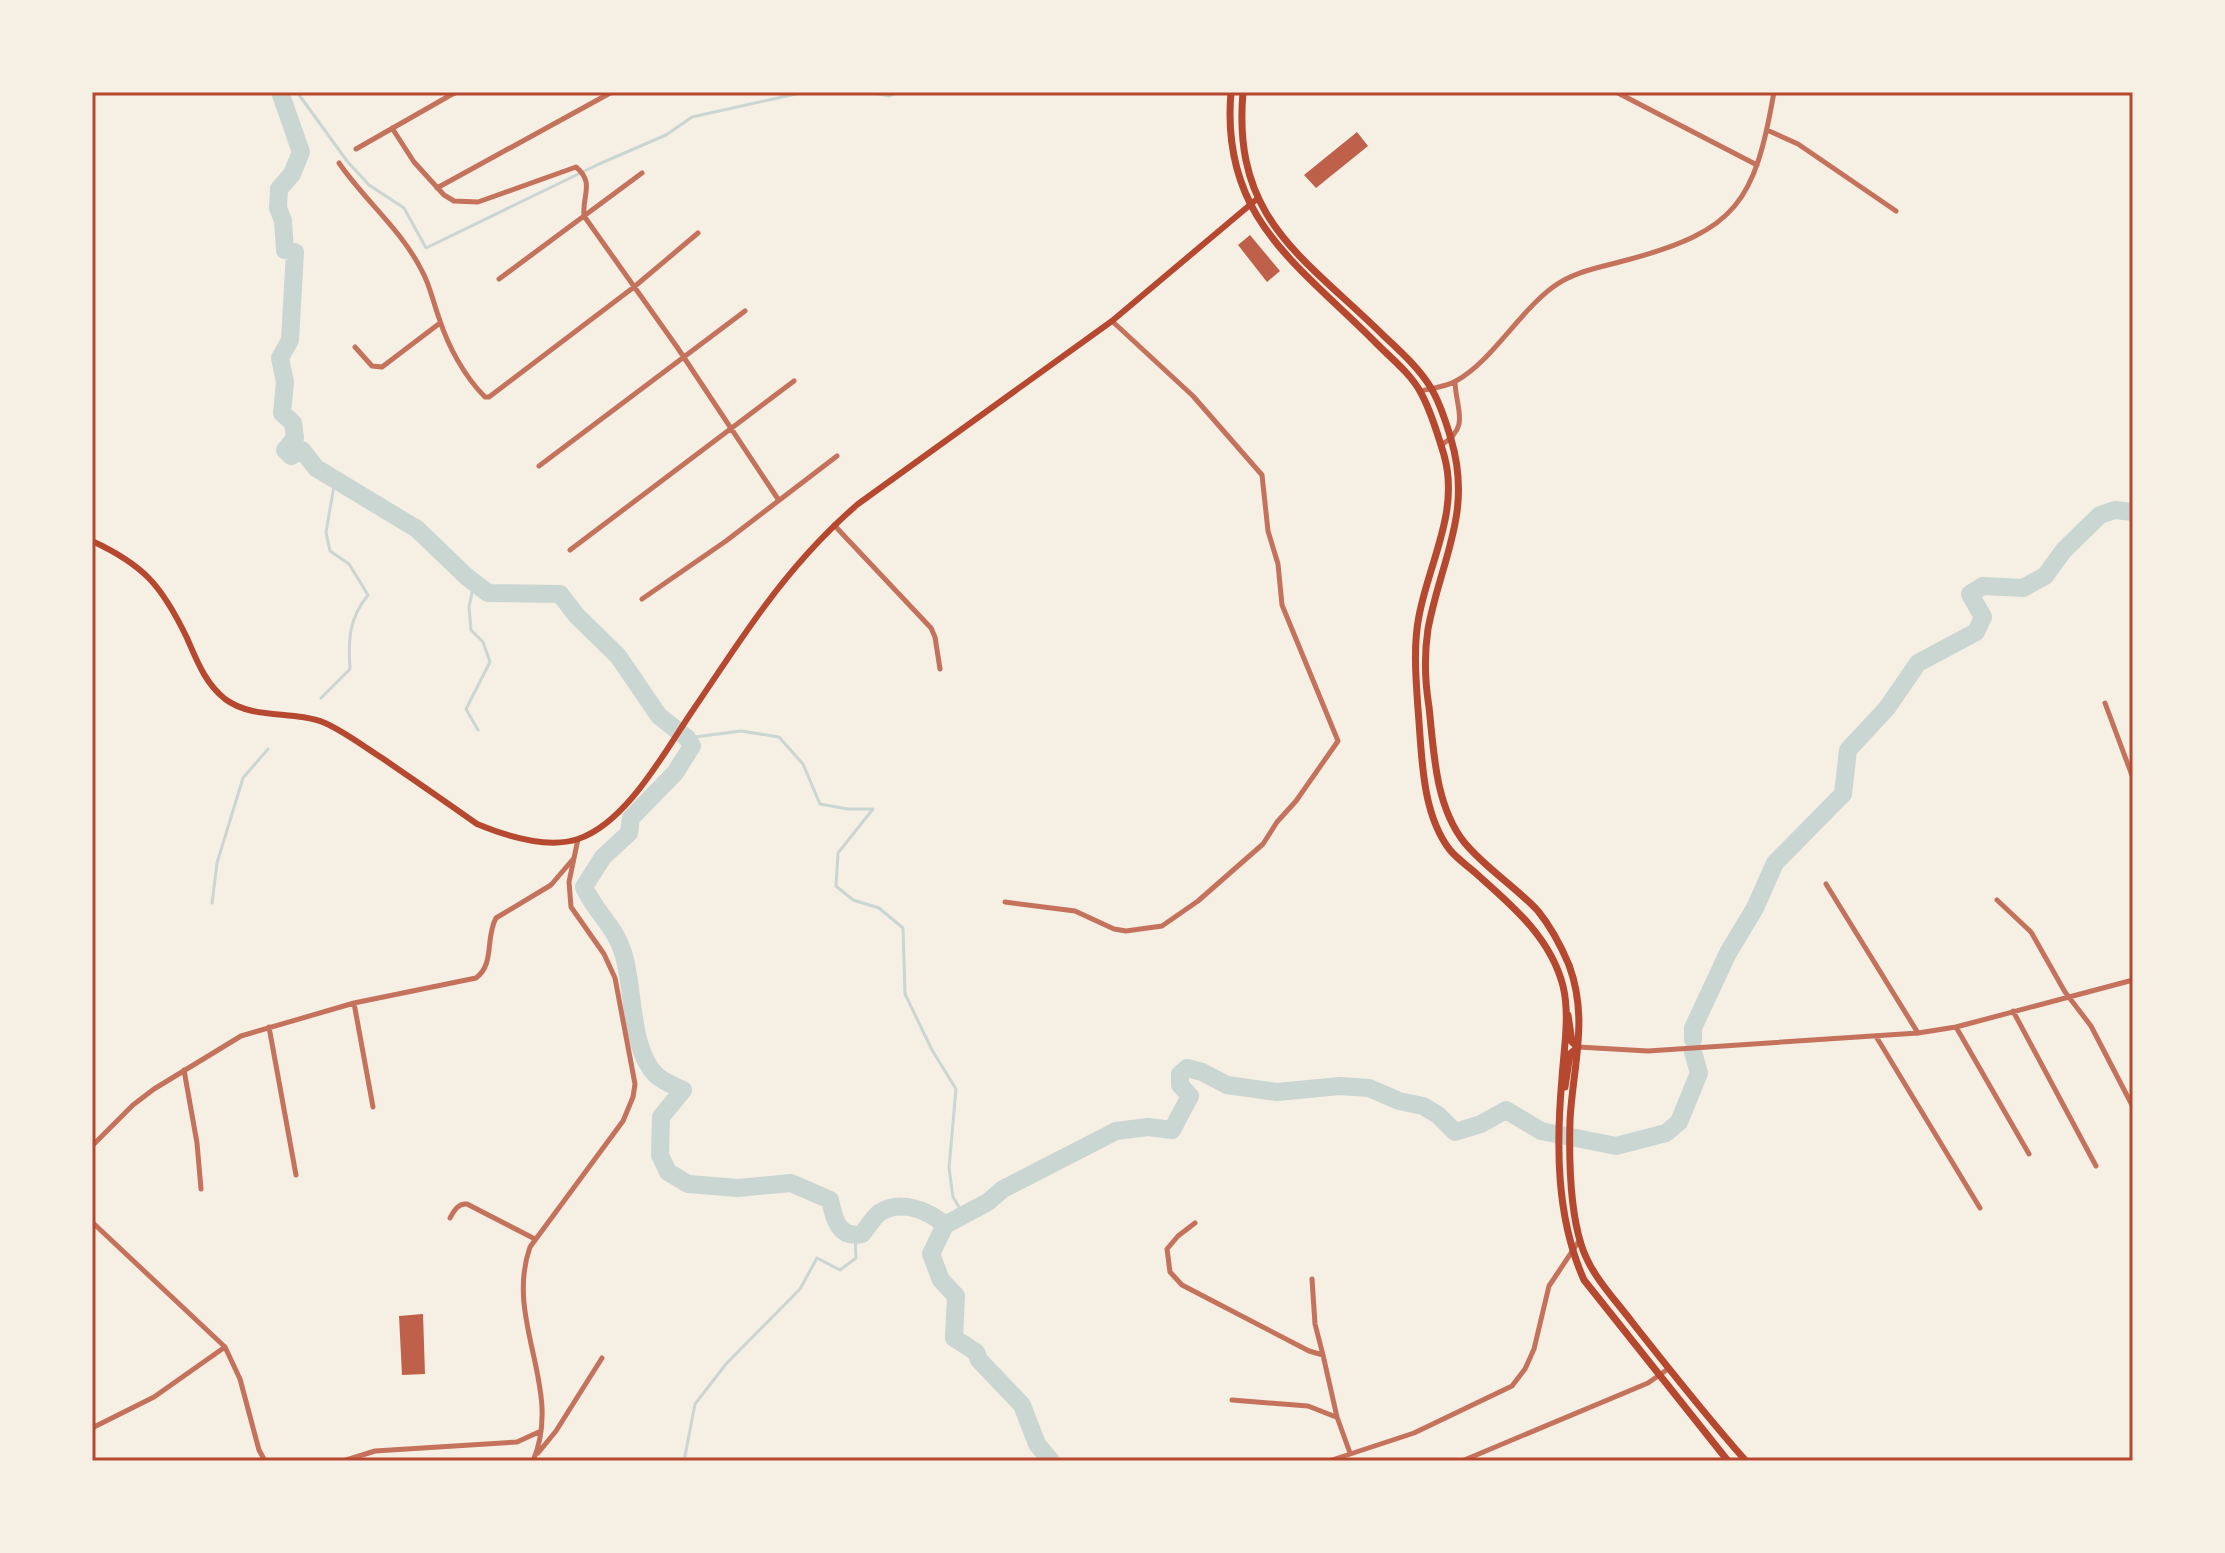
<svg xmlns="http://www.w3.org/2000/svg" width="2225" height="1553" font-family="Montserrat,sans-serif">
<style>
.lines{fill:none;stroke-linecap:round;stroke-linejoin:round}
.stream{stroke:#c9d6d2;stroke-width:3}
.river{stroke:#c9d6d2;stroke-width:18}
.building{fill:#bf614a}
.minor{stroke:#c5725c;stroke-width:5}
.tertiary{stroke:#c5725c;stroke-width:6}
.secondary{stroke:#b5482f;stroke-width:6}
.primary{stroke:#b5482f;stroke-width:7}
.neatline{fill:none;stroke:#b5482f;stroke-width:3}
</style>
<rect width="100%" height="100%" fill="#f6efe4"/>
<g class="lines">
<path class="stream" d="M297,92l50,69 22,24 35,23 22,40 173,-84 67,-29 26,-18 113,-25
M870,92l19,4 10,-4
M474,583l-5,24 2,23 12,12 7,20 -24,47 12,21
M321,698l29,-29c-2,-29 -1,-51 18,-74l-19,-31 -19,-13 -4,-19 9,-52
M687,738l54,-7 38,6 24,27 17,40 28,5h25l-35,44 -2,33 17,14 26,8 24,20 2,66 27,56 24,39 -7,79 4,29 10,17
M212,903l5,-40 26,-85 25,-29
M684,1461l11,-57 31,-40 74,-75 17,-31 23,12 16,-12 -1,-23"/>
<path class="river" d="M280,92l21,60 -9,22 -13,15 -1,19 5,13 2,29 10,2 -5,88 -10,18 5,24 -3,31 11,10 2,15 -10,12 6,6 11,-6 14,18 101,61 50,48 21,16 72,1 16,21 42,41 41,60 28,22 5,8 -17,27 -44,45 -2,15 -26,24 -19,30c12,27 32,39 40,69 10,34 6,93 32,119 8,7 18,11 27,15l-22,27 -1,38 8,17 20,12 50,4 53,-5 39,17c4,18 8,39 32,34 5,-6 11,-16 17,-21 21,-14 49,-3 66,12l-14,29 10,26 15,16 -2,42 22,14 3,8 43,45 15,39 14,17
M1693,1040v-12l35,-75 27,-45 20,-45 68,-69 5,-44 39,-42 31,-45 58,-31 7,-15 -13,-23 13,-8 40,2 22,-12 19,-26 36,-35 15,-5 18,2
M945,1225l43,-23 15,-13 113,-58 32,-4 24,3 18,-34 -10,-11v-11l7,-6 15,4 25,13 50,7 63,-6 29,2 30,13 24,5 15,9 17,17 26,-8 25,-14 35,21 75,15 50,-13 13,-11 20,-49 -6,-21"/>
</g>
<path class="building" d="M1357,132l11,14 -52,42 -12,-13z
M1250,235l30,36 -13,11 -29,-37z
M423,1314l2,60 -23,1 -3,-59z"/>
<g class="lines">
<path class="minor" d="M1616,92l141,73
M392,128l22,34 30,33 10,6 24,1 98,-35c19,16 6,28 8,49l93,131 101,152
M1767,130l31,14 98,67
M356,149l100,-57
M339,163c26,38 62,66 83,108 8,14 11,31 17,47 9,28 25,58 46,79h4l145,-110 64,-54
M437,188l175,-96
M499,279l143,-106
M355,347l17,19 10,1 58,-44
M1421,391c11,-3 25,-4 35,-10 36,-20 63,-69 97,-94 21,-16 49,-20 74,-27 110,-29 128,-59 147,-168
M1441,445c30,-18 15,-35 14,-63
M539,466l206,-155
M834,525l97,103 4,9 5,32
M570,550l224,-169
M642,599l84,-58 111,-85
M2105,703l28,75
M1826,884l92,149
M1997,900l34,32 34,60 26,34 42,81
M1005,902l70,9 39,18 12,2 36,-5 36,-25 65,-57 14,-22 19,-21 42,-60 -56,-136 -4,-41 -10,-33 -6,-56 -69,-79 -81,-75
M354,1003l19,104
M2013,1011l83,155
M269,1027l27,148
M1956,1027l73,127
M1877,1038l103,170
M1578,1047l70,4 270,-18 38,-6 177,-47
M184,1070l13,73 4,46
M92,1146l41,-41 21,-16 87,-53 113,-33 122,-25c19,-14 9,-40 20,-60l55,-33 23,-27
M450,1218c4,-7 8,-15 17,-14l68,35
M92,1222l133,125 15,32 19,71 6,11
M1195,1223l-17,13 -11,13 3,23 12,13 127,66 14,4 14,62 13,36
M1312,1279l3,45 8,31
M1232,1400l76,6 28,11
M92,1428l62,-31 71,-50
M538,1453l18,-22 46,-73
M343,1461l32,-10 142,-9 24,-11
M533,1461c31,-73 -29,-140 -3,-214l93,-126 10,-24 2,-13 -20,-106 -11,-24 -33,-47 -2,-25 9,-43
M1329,1461l85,-28 98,-47 13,-17 9,-20 15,-63 30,-45
M1462,1461l186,-78 20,-14"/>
<path class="tertiary" d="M452,92l2,1"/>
<path class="secondary" d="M92,541c52,24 70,45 95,97 10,23 18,45 38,61 28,21 68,11 100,24 20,9 38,23 57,35 32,22 64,44 95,66 29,12 71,25 101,15 48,-16 86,-86 113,-126 24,-35 47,-71 73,-106 28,-38 58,-72 94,-103l254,-183 145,-122"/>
<path class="primary" d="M1231,92c-11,126 67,172 146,252 14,14 34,30 44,49 10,18 17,42 23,62 16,56 -15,107 -25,161 -6,30 -3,64 -1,93 4,45 3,104 32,141 8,10 21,18 30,27 34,30 71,62 83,109 7,29 1,62 -1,92 -6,68 -6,139 22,202l144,181
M1243,92c-11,128 60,164 141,244 16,15 35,32 47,52 9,15 15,34 20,51 22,74 -10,120 -23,190 -4,26 -3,53 1,78 5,45 6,98 35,135 21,26 51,44 74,69 13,16 23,35 31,54 20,54 4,100 1,155 -1,36 0,89 11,124 9,30 32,53 51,78 37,47 74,94 114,139
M1565,1087l5,-33 8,-7 -6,-5 -4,-27"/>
</g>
<rect width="2225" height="1553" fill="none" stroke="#f6efe4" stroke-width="188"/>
<rect x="94" y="94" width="2037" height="1365" class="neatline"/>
</svg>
